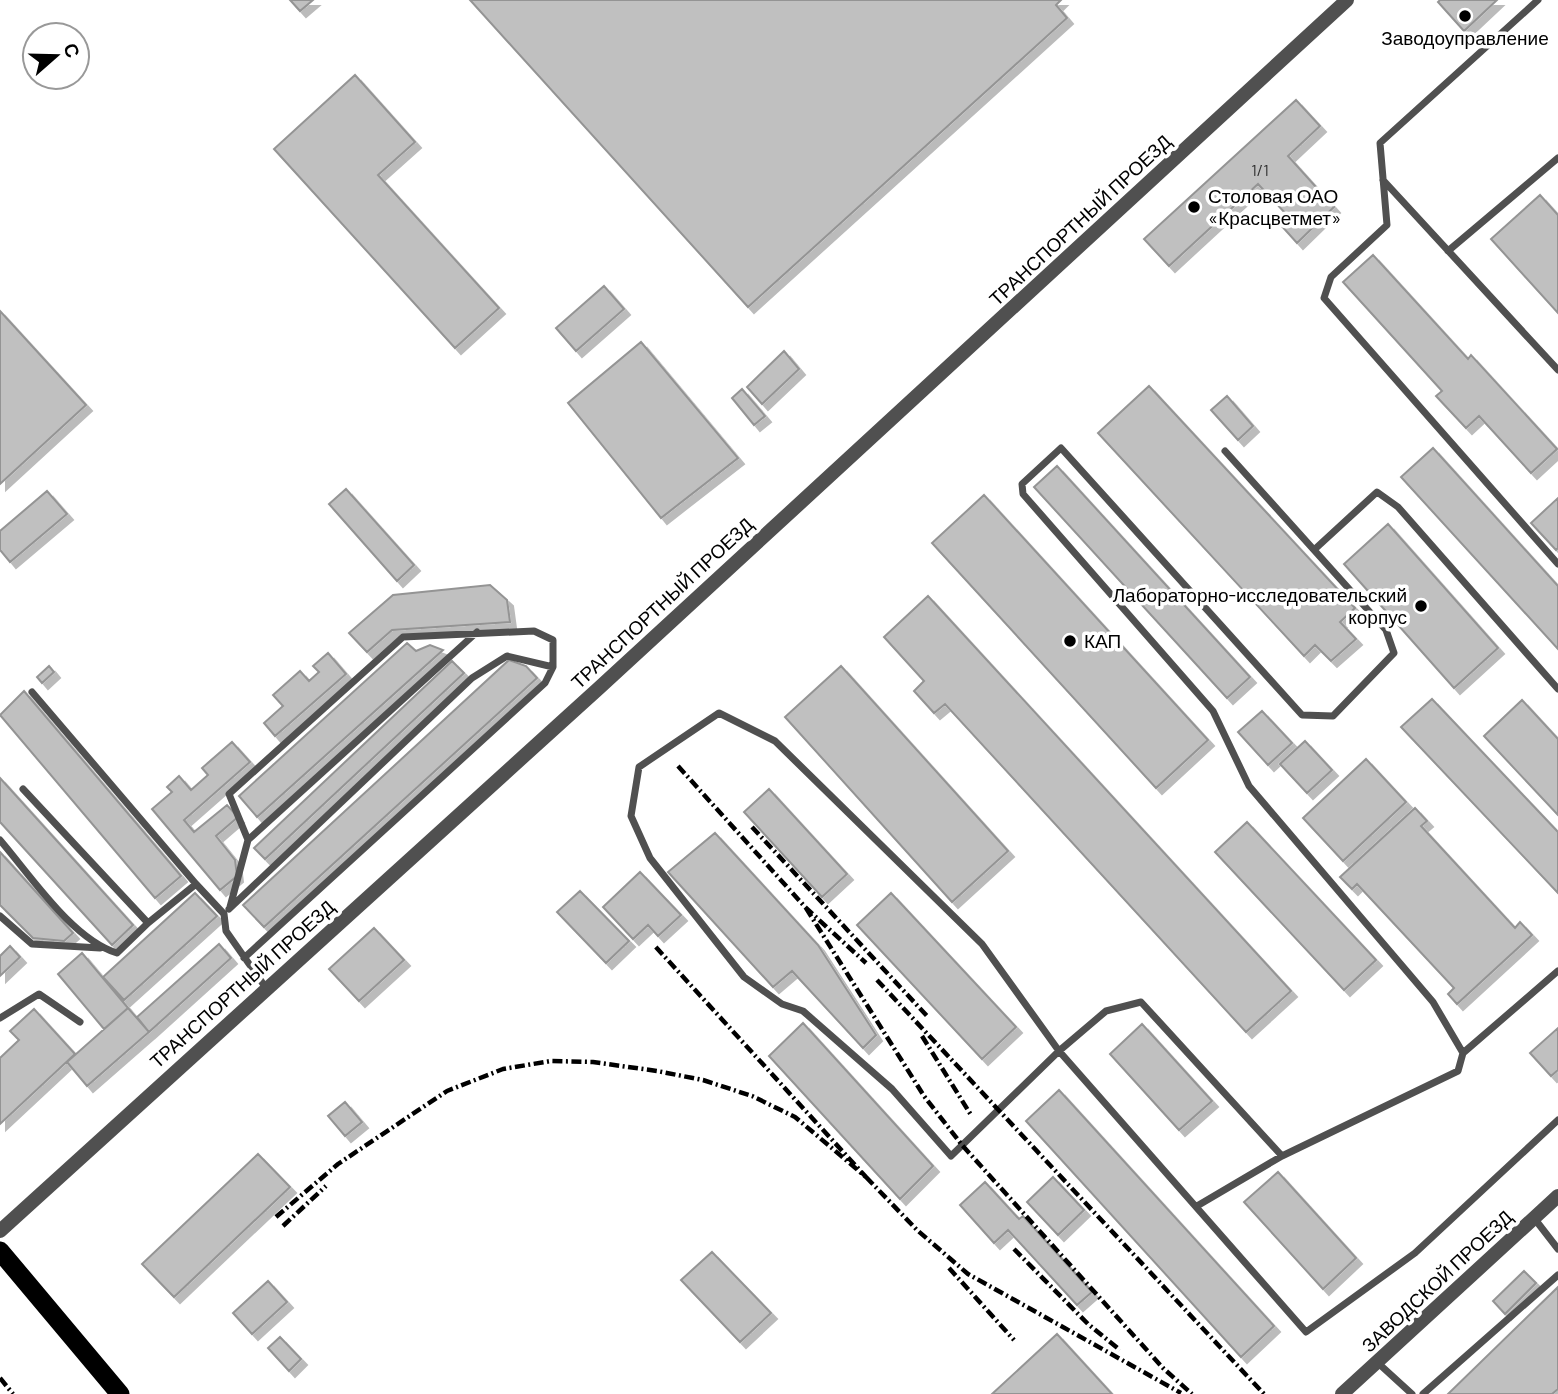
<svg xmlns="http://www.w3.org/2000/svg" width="1558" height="1394" font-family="Barlow,sans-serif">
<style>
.building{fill:#c0c0c0;stroke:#949494;stroke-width:2;filter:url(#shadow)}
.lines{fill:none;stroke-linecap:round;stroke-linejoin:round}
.service{stroke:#505050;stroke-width:7}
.minor{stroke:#505050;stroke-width:14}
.tertiary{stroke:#505050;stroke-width:14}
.trunk{stroke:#000;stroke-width:19}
.rail{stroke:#000;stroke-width:4.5;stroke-dasharray:10 3.5 2 3.5;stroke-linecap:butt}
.poi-dot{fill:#000;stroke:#fff;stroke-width:2.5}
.labels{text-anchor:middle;stroke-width:7;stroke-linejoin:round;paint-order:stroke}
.number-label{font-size:16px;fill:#303030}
.poi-label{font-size:19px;fill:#000;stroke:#fff;text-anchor:start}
.street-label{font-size:19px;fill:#000;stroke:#fff}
</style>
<defs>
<filter id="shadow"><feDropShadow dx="6" dy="6" stdDeviation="0" flood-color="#0004"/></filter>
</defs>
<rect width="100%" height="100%" fill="#fff"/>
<path class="building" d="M290,0h23l-13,11z
M470,0h591l-5,5 11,13 -319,289z
M1440,0h57l-33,31 -26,-29z
M355,75l60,67 -37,33 121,133 -44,40 -181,-199z
M1296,100l24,26 -32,30 46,51 -37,36 -18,-20 8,-8 -29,-31 -89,82 -25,-27z
M1540,195l18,20v98l-67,-74z
M1373,255l95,104 3,-4 86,94 -26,24 -52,-57 -13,12 -30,-32 6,-5 -99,-109z
M604,286l20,23 -48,42 -20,-23z
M0,311l86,94 -86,79z
M641,342l97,116 -77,60 -93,-115z
M784,351l15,18 -37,35 -15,-17z
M1149,386l206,222 -15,14 16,17 -25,22 -16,-16 -11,11 -206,-223z
M742,389l23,27 -11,9 -22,-27z
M1227,396l26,30 -15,14 -27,-30z
M1433,448l125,138v63l-157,-172z
M1057,466l193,211 -23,21 -193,-211z
M346,489l68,76 -17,16 -68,-77z
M47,491l20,23 -57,48 -10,-12v-19z
M984,495l224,245 -52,48 -224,-245z
M1558,498v50l-2,2 -25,-27z
M1388,524l110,124 -44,40 -110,-124z
M490,585l17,15 3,22 -118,8 -25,22 -18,-19 44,-38z
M928,596l363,395 -45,41 -301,-328 -11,9 -20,-22 10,-10 -40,-44z
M407,643l9,8 14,-6 13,5 -186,167 -18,-21z
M328,653l18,21 -71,62 -11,-13 19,-17 -10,-11 27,-24 9,10 10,-9 -6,-6z
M509,660l17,6 11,12 -273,249 -21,-22z
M452,661l12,12 -199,186 -11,-11z
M49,666l5,6 -12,11 -5,-6z
M841,666l167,185 -56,51 -167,-185z
M24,691l157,185 -26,22 -155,-183z
M1432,699l126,133v61l-157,-166z
M1522,700l36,39v76l-74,-79z
M1262,711l30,32 -24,22 -30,-33z
M1305,741l27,29 -25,23 -27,-29z
M232,742l18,20 -66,58 10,12 33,-27 11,12 -22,19 19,24 2,16 -17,14 -68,-81 20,-17 -5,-5 12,-11 12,14 17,-15 -6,-7z
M1366,759l40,43 -63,59 -40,-43z
M0,778l133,147 -21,20 -112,-123z
M769,789l78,85 -25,23 -78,-85z
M1415,808l12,13 -6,5 94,102 5,-6 12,13 -75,69 -9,-10 6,-6 -97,-104 -5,5 -12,-12z
M1247,822l129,138 -32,30 -129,-138z
M715,833l103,112 58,90 -13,13 -71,-77 -19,16 -105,-115z
M0,852l73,81 -9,8 -31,-3 -33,-33z
M640,872l41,43 -23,21 -10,-11 -15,14 -30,-32z
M580,891l49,50 -23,22 -49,-51z
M195,893l22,23 -93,84 -21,-23z
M891,893l125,134 -34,32 -125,-134z
M374,928l30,32 -45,41 -30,-32z
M219,944l12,14 -82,74 -12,-15z
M10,946l10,11 -20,19v-20z
M82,953l46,55 -24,21 -46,-55z
M128,1008l21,24 -62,54 -20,-24z
M34,1009l41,45 -75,70v-66l19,-18 -9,-9z
M803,1023l130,143 -33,33 -131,-143z
M1142,1024l70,77 -33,29 -69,-76z
M1558,1028v42l-7,6 -21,-23z
M1059,1090l215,236 -33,31 -215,-236z
M345,1102l17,20 -17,14 -17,-20z
M258,1154l32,33 -116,110 -32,-33z
M1278,1172l78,86 -33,31 -79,-87z
M1053,1177l31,33 -26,25 -31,-33z
M985,1182l34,37 4,-3 69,76 -15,13 -69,-75 -14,13 -34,-38z
M712,1252l59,61 -31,29 -59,-62z
M1524,1271l12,12 -31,31 -12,-13z
M268,1281l19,21 -35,32 -19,-21z
M1558,1287v102l-6,5h-104z
M1057,1334l55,60h-120z
M280,1337l21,22 -12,12 -21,-23z"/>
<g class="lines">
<path class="service" d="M1538,0l-158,143 7,82 -56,52 -7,21 234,266
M1383,180l175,190
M1448,251l110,-93
M1315,549l62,-57 21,15 160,182
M32,692l164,192
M23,789l125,134 48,-39 28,30 2,17 40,57
M0,840c31,36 72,99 117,113l31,-30
M230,907l18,-67
M229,909l243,-231 35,-22 46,11
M0,916l32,28 68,4
M244,958l301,-275 8,-16v-27l-19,-9 -131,6 -174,157 19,46 229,-208
M0,1018l39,-24 41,28
M1463,1053l95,-82
M1282,1156l-141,-154 -35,9 -47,40 -108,105 -59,-67 -89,-78 -21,-7 -38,-27 -94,-119 -19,-42 8,-49 80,-54 56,28 207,203 77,107 247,281 109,-79 143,-133
M1197,1206l85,-50 176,-85 5,-18 -30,-51 -184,-216 -36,-75 -190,-217 -1,-10 39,-36 241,267 31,1 61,-63 -8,-23 -161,-179
M1534,1218l24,31
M1378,1363l34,31
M1423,1394l135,-119"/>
<path class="minor" d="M0,1231l599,-543 748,-688"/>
<path class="tertiary" d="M1342,1394l216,-198"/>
<path class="trunk" d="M0,1251l120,143"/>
<path class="rail" d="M678,766l128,142 60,55
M752,827l175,189
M806,908l118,188 38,49 201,223 29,26
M877,980l387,414
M922,1036l49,79
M866,1177l51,53 51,44 213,119
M276,1217l62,-53 109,-73 56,-22 48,-8 42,1 64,9 46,9 49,16 43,21 71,60 -212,-232
M283,1226l43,-40
M1014,1249l74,75 32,26
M949,1268l65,72
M0,1378l13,16"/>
</g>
<g class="poi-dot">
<circle cx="1465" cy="16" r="7"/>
<circle cx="1194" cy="207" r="7"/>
<circle cx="1421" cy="606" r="7"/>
<circle cx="1070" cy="641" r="7"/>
</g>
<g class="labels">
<g class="number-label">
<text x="1260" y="176">1/1</text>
</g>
<g class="poi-label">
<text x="1465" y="45" text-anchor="middle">Заводоуправление</text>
<text x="1208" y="203">Столовая ОАО<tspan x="1208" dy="22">«Красцветмет»</tspan></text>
<text x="1407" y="602" text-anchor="end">Лабораторно-исследовательский<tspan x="1407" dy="22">корпус</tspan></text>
<text x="1084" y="648">КАП</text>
</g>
<g class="street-label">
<text transform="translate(1080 220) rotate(-43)" y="7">ТРАНСПОРТНЫЙ ПРОЕЗД</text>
<text transform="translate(662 603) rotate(-43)" y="7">ТРАНСПОРТНЫЙ ПРОЕЗД</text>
<text transform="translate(242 984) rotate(-42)" y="7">ТРАНСПОРТНЫЙ ПРОЕЗД</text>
<text transform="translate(1437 1281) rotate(-43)" y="7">ЗАВОДСКОЙ ПРОЕЗД</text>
</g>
</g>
<g transform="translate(56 56) rotate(70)"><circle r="33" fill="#ffffff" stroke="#999999" stroke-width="2"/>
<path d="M0-5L12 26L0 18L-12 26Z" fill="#000000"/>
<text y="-10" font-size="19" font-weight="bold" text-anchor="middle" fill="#000000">С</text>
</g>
</svg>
